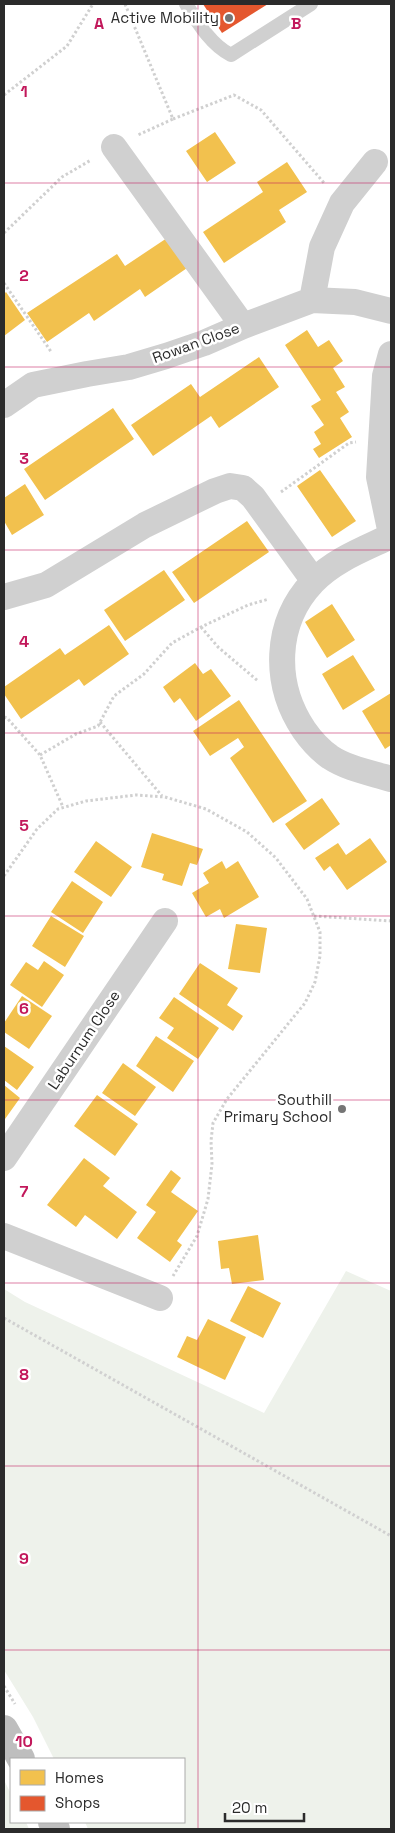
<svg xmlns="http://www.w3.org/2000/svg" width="395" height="1833" font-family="'Space Grotesk',sans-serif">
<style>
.green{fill:#eef2eb}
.homes{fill:#f2c14e}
.shops{fill:#e4572e}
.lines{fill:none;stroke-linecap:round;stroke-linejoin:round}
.path{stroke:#d0d0d0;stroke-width:3;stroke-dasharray:2.5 2.5;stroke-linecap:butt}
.lane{stroke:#d0d0d0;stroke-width:14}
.street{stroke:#d0d0d0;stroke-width:26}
.highway{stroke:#bebebe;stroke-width:28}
.grid{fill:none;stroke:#c2185b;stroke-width:1;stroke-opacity:0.55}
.poi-dot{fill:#757575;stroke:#fff;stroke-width:2}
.labels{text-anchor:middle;stroke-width:5;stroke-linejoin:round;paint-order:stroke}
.poi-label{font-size:15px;fill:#2b2b2b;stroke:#fff;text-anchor:end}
.street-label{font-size:15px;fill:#2b2b2b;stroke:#fff}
.grid-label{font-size:16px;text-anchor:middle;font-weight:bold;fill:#c2185b;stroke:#fff;stroke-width:5;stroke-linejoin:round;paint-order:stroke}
</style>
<rect width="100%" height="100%" fill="#fff"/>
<path class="green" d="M346,1271l45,20v538h-303l-3,-7h99v-63h-130l-21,-42 -29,-47v-381l21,13 239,111z
M4,1780l7,14v28h15l3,7h-25z"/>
<path class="homes" d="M215,132l21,31 -29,19 -21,-31z
M287,162l20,30 -28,18 7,12 -62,41 -21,-31 60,-40 -6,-10z
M170,236l20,30 -45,31 -5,-8 -46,32 -5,-8 -42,29 -20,-29 90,-59 8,12z
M6,292l19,28 -21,16v-42z
M307,330l11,17 11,-7 14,21 -10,7 12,19 -9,5 13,20 -9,6 12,19 -33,21 -6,-9 8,-5 -7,-12 10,-7 -13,-19 10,-6 -36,-55z
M259,357l20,30 -60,41 -8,-12 -58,40 -22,-31 60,-41 9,13z
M113,408l21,31 -89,61 -21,-31z
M320,470l36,51 -24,16 -35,-51z
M25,484l19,31 -32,20 -8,-14v-23z
M247,521l22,31 -75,51 -22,-31z
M164,570l21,30 -60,41 -21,-31z
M332,604l23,36 -28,18 -22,-36z
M109,625l20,29 -45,32 -5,-7 -58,40 -17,-25v-7l56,-39 5,7z
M353,655l22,35 -32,20 -21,-36z
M195,663l8,11 8,-5 20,27 -35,25 -16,-23 -6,5 -11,-16z
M391,693v52l-6,4 -23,-38z
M239,700l68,101 -34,22 -43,-65 14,-11 -6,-9 -28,18 -17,-25z
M322,798l18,26 -36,26 -19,-26z
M152,833l51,16 -6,16 -7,-2 -8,23 -20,-6 2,-6 -23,-7z
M370,838l17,24 -40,28 -17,-24 -6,5 -9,-13 23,-15 8,12z
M96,841l36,26 -21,30 -37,-25z
M222,861l4,8 12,-8 21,36 -35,21 -4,-9 -14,8 -14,-24 17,-10 -6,-10z
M72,881l31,21 -20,31 -32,-21z
M51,916l33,20 -19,31 -33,-21z
M236,924l31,4 -7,45 -32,-4z
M44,961l20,14 -22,32 -32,-22 16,-23 12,8z
M200,963l38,25 -11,17 16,11 -10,15 -54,-37z
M22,996l30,20 -23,33 -25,-17v-9z
M174,997l45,31 -21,31 -31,-21 7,-10 -15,-10z
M156,1036l38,25 -21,31 -37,-26z
M4,1046l30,21 -17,23 -13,-10z
M123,1063l33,24 -21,29 -33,-23z
M4,1085l16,13 -15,21h-1z
M97,1095l41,29 -23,32 -41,-30z
M84,1158l26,20 -7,8 34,26 -20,27 -32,-24 -9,12 -29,-22z
M171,1170l10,8 -10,14 27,19 -21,30 5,4 -12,17 -33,-24 19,-26 -10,-7z
M258,1235l6,45 -32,4 -3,-16 -8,1 -3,-28z
M248,1286l33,17 -18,35 -33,-17z
M208,1319l38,18 -21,43 -48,-23 10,-21 10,4z"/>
<path class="shops" d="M203,4h65l-46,29z"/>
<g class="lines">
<path class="path" d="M125,4l48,115 -35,16
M4,95l63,-49 26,-42
M173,119l61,-24 27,15 64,74
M4,233l58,-56 29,-17
M4,283l48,70
M281,492l68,-49 7,-1
M201,627l17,20 40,34
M4,717l3,1 33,37 23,52
M100,722l62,74
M40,755l36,-21 22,-8 16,-30 30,-22 28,-31 29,-16 47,-22 21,-6
M4,876l33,-47 21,-20 28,-8 50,-6 29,2 41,12 41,23 29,26 31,41 13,33v24l-5,26 -10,21 -78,96 -14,24 -2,18 1,23 -4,35 -11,37 -24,40
M314,916l77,5
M4,1318l387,218
M4,1686l11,18"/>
<path class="lane" d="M186,4c12,19 25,41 45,51l80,-51"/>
<path class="street" d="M114,147l129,179
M312,300l10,-53 20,-44 33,-41
M391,354l-6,22 -6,101 12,57
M4,405l29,-20 54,-11 42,-7 37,-11 38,-13 39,-17 69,-26 43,2 36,9
M391,536c-27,13 -57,24 -78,46 -39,41 -40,102 -9,148 7,10 16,20 26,27 18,12 42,16 61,22
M4,597l42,-12 99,-60 70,-34 15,-5 13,2 10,9 61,84
M4,1158l161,-237
M4,1236l156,62"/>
<path class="highway" d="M4,1729l17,30
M52,1822l4,7"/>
</g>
<path class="grid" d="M198,4v1825M4,183h387M4,367h387M4,550h387M4,733h387M4,916h387M4,1100h387M4,1283h387M4,1466h387M4,1650h387"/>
<g class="poi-dot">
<circle cx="229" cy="18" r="5"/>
<circle cx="342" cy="1109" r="5"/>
</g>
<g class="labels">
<g class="poi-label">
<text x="219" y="23">Active Mobility</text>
<text x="332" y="1105">Southill<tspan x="332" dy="17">Primary School</tspan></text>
</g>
<g class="street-label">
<text transform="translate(196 343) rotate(-20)" y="5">Rowan Close</text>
<text transform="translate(84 1040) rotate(-56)" y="5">Laburnum Close</text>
</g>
</g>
<g class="grid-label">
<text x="99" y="29">A</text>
<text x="296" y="29">B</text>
<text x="24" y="97">1</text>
<text x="24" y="281">2</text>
<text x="24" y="464">3</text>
<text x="24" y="647">4</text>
<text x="24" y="831">5</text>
<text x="24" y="1014">6</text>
<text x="24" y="1197">7</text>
<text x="24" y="1380">8</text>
<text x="24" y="1564">9</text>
<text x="24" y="1747">10</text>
</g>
<rect width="395" height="1833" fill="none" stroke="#2b2b2b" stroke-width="10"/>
<rect x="10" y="1758" width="175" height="65" fill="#ffffff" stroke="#aaaaaa"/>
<rect x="20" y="1770" width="25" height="15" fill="#f2c14e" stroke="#aaaaaa"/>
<text x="55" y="1783" font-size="15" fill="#2b2b2b">Homes</text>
<rect x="20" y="1796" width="25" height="15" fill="#e4572e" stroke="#aaaaaa"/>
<text x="55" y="1808" font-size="15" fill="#2b2b2b">Shops</text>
<path d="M225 1813v8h79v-8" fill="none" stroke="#2b2b2b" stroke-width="2.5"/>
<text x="232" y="1813" font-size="15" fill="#2b2b2b" stroke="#ffffff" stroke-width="4" paint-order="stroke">20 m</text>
</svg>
